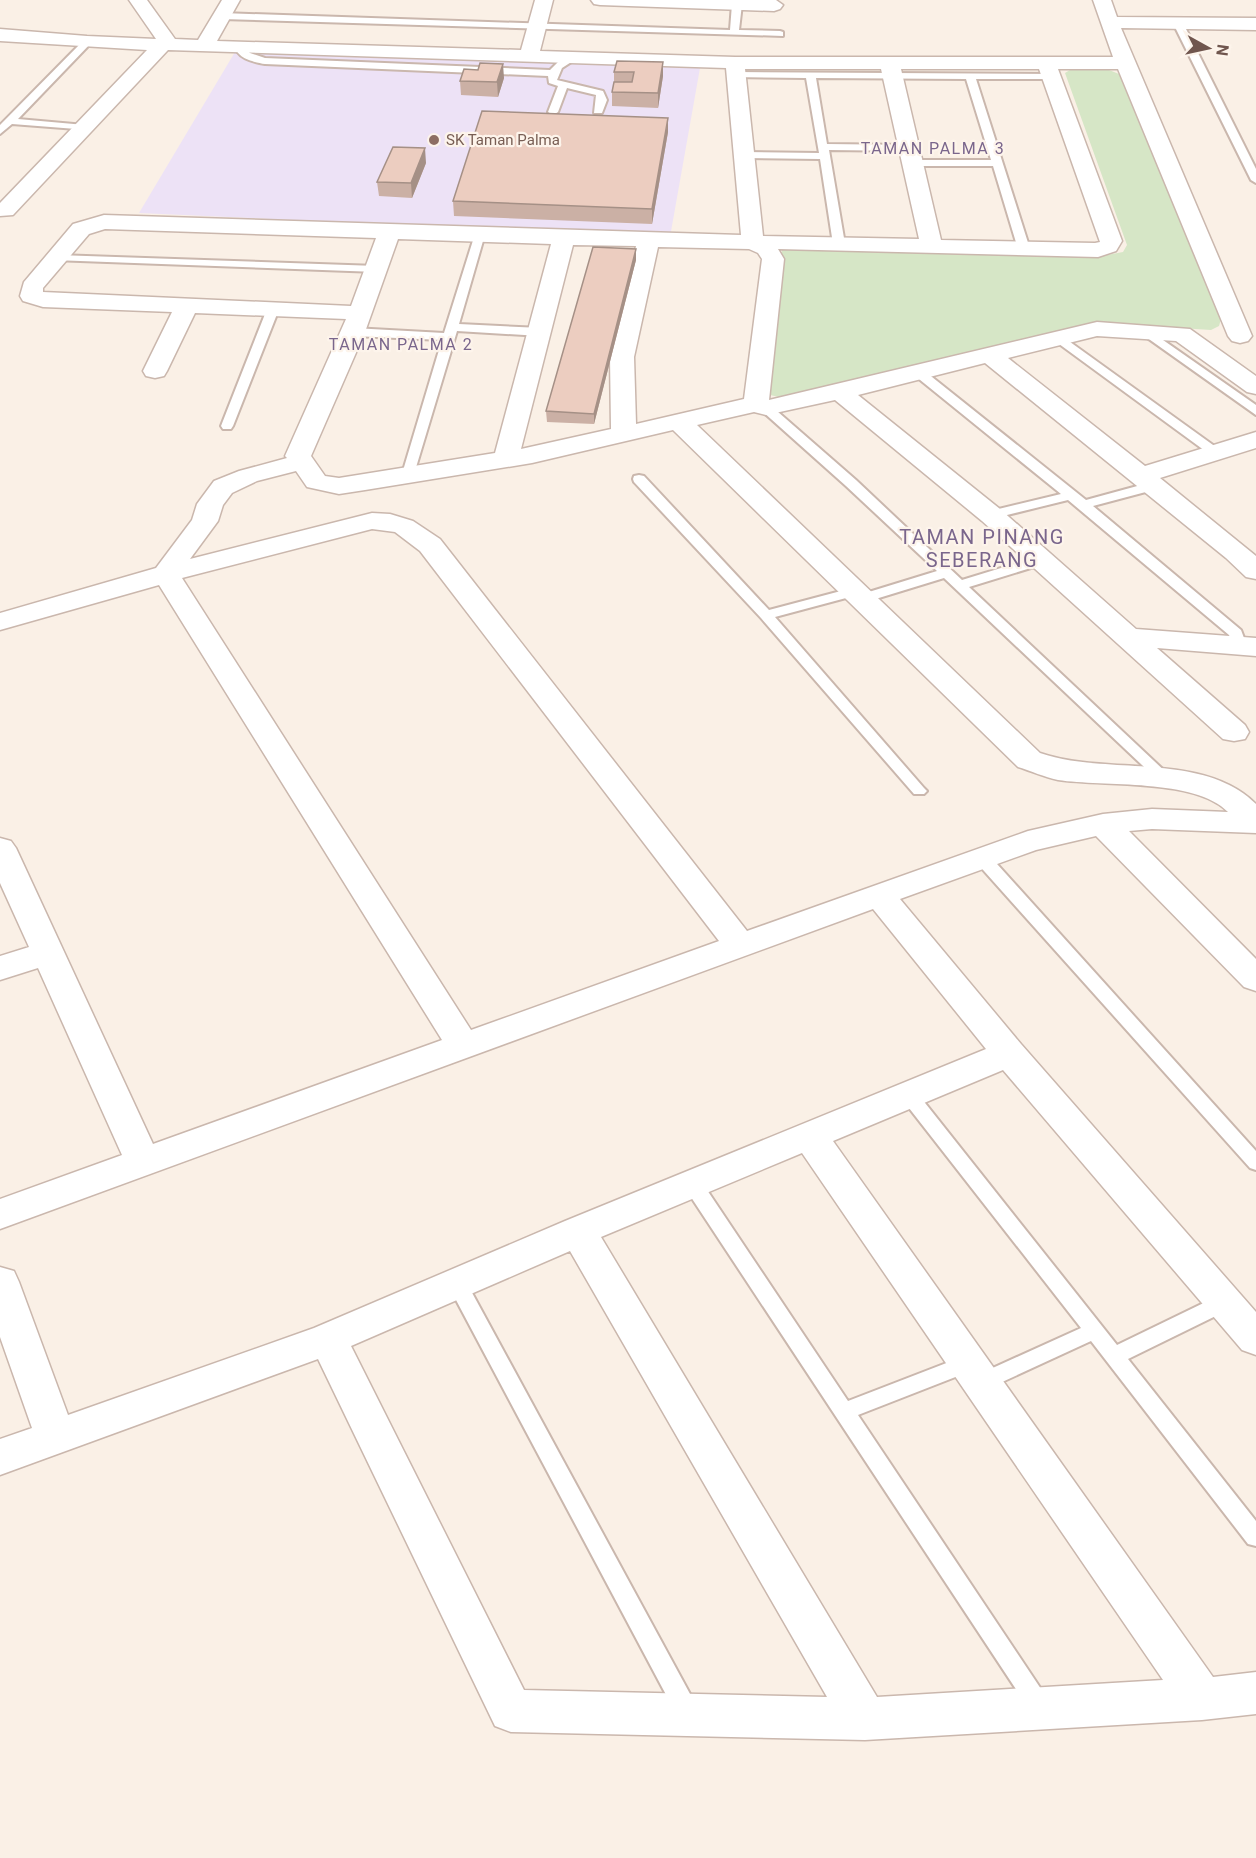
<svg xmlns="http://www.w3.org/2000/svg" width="1256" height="1858" font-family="Roboto,sans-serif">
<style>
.education{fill:#ede2f6}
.green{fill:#d6e6c6}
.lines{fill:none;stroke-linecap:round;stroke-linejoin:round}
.lane-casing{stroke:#cab7ad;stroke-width:4}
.street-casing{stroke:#cab7ad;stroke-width:3}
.lane{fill:#fff;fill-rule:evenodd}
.street{fill:#fff;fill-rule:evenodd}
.wall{fill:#cbb0a5}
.shaded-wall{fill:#a59086}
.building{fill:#eccdc0;stroke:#a59086;stroke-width:1.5}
.education-dot{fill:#8d6e63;stroke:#fdf4eb;stroke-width:2}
.labels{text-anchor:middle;stroke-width:4.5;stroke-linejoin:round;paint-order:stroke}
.far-education-label{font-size:15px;fill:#785e54;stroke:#fdf4eb;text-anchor:start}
.far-neighbourhood-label{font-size:16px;letter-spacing:1.5px;fill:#7a668c;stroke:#fdf4eb}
.neighbourhood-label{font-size:20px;letter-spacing:1.5px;fill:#7a668c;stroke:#fdf4eb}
</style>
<rect width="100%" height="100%" fill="#faf0e6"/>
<path class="education" d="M235,52l465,16 -30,169 -531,-24z"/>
<path class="green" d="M1070,70h39l10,4 102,245 -2,7 -8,4 -94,-6 -43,3 -295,70 -9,-2 12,-146 11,-2 314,8 16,-3 4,-7 -62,-172z"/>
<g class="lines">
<g class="lane-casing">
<path id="lane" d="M737,1l5,3 -3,26 41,1 3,1v4l-561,-17 -5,-3 5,-3 508,17 2,-26z
M1178,20l5,3 73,146v14l-5,-3 -78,-157z
M84,40l8,2 -74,77 67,6 5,3 -1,2 -77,-6 -12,10v-9z
M235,44h6l9,9 15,5 285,12 9,-9 15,-7 5,3 -17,11 -5,12 46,11 4,9 -5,13h-8l2,-18 -29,-7 -9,24 -5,3 -5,-3 10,-26 -9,-3 -1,-7 -283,-12c-12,-2 -30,-6 -30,-20z
M736,72l319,2 2,2 -5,3h-76l54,170 -6,3 -6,-3 -25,-83h-80l-5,-3 5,-3h78l-25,-81 -150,-1 11,66 83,1 5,3 -5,3 -81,-1 16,94 -6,3 -6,-3 -13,-85 -76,-1 -5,-3 5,-3 75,1 -13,-75 -73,-1v-4z
M480,231l5,3 -26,90 82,4 6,4 -6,4 -84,-5 -43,143 -1,3h-10l-1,-3 40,-134 -89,-4 -6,-4 6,-4 91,5 31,-99z
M57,255l320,11 6,3 -6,3 -324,-12 -2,-2z
M273,306l6,3 -46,117 -2,3h-8l-2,-3 46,-117z
M1143,326l113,79v10l-117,-83 -2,-2z
M1059,334l161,116 2,3 -2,3h-8l-157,-115 -2,-3z
M918,368l4,1 164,131 66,-18 5,1 1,3 -1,3 -64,17 148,124 6,16 -2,3h-10l-6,-14 -161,-135 -77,19 -5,-1 -2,-3 2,-3 75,-18 -147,-119 -2,-3z
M766,404l4,1 86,75 106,100 75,-23h10l2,3 -2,3 -78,24 201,189 3,3 -3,3h-10l-216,-204 -75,23h-10l-2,-3 2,-3 78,-24 -91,-85 -84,-75 -2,-3 2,-3z
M639,475l5,1 125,134 87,-23 5,1 2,3 -2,3 -86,23 149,171 3,3 -3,3h-10l-153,-176 -127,-136 -1,-3 1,-3z
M982,853l6,1 268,297v19l-6,-2 -274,-306 -2,-4 2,-4z
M908,1087l6,2 203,256 101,-49 7,-2 7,2 3,6 -3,6 -104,51 128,162v25l-8,-2 -157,-203 -102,47 -7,2 -7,-2 -3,-6 3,-6 106,-48 -179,-229 -3,-5 3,-5z
M692,1176l7,2 149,223 114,-44 7,-2 7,2 3,6 -3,6 -118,46 189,283 3,7 -3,7 -8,4 -8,-4 -346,-524 -2,-5 2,-5z
M457,1275l7,3 232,427 3,8 -3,8 -8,3 -8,-3 -233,-438 3,-5z"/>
</g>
<g class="street-casing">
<path id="street" d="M129,0h18l28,39 23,1 24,-40h18l-23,41 304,9 14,-50h18l-13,51 195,6h378l-20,-57h18l6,17 139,1v12l-135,-2 131,308 -4,5 -8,2 -8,-2 -4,-5 -110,-267h-60l64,172 -6,10 -18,6 -320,-8 6,10 -15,141 328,-78 93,7 66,47v18l-9,-2 -71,-51 -79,-5 -89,22 137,108 111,-34v16l-96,30 96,78v23l-10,-2 -20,-19 -241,-195 -127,32 142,114 136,120 120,9v18l-99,-8 88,77 4,7 -4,7 -11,2 -11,-2 -241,-218 -147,-121 -69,15 -12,-3 -57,13 343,328c66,23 163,-2 216,51v29l-104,-4 -23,2 127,128v32l-12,-4 -148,-151 -60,14 -136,49 121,145 235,268v43l-14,-5 -239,-280 -170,71 380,536 43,-5v42l-54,6 -337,20 -354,-8 -16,-6 -177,-367 -318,116v-36l32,-11 -32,-91v-70l14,4 5,11 49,133 246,-87 251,-107 421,-172 -113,-140 -873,320v-30l122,-44 -84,-187 -38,12v-24l29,-9 -29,-64v-45l11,3 5,7 137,296 289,-104 -283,-455 -159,45v-17l156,-45 36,-48 5,-16 17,-23 25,-10 48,-13 -2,-2 61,-137 -151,-6 -28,58 -3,5 -9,2 -9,-2 -3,-5 29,-59 -129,-5 -20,-6 -3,-5 4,-14 49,-58 31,-9 637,20 -15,-167 -558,-18 -155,165 -13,1v-13l147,-153 -147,-9v-12l87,7 69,3zM745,69h136l38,170 -156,-3zM901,69h138l61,173 -5,1 -154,-3zM105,229l271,9 -25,68 -308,-14v-4l46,-54zM398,239l153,5 -56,209 -156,25 -14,-2 -14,-20 54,-124zM573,245l63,1 -26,111 1,72 -90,20zM658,247l91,2 9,4 4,6 -18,140 -108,25 -2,-67zM673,430l345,337c13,4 26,10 40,13 45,7 137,-2 170,32l-76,-3 -49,5 -75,17 -281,100 -307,-392 -27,-18 -23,-7 -18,-1 -182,46 28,-38 5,-16 9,-12 25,-12 39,-10 11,16 32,7 26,-4 167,-27zM372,529l23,3 25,19 299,390 -248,89 -289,-452zM802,1153l361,527 -286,17 -276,-460zM570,1251l257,446 -303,-7 -173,-344z
M591,0h185l7,5 -3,4 -6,2 -174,-6 -6,-1z"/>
</g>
<use href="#lane" class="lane"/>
<use href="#street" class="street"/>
</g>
<path class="wall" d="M617,61l46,15 -5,32 -46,-2v-14l2,-10v-10z
M504,78l-6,19 -37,-2 -1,-14z
M668,132l-16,92 -198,-8 -1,-15z
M426,163l-14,35 -33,-2 -2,-14z
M636,249v11l-42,164 -47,-2 -1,-11z"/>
<path class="shaded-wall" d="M663,62v14l-5,32v-15z
M503,64l1,14 -6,19 -1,-15z
M668,118v14l-16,92v-15z
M425,148l1,15 -14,35 -1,-15z
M636,249v11l-42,164v-10z"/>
<path class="building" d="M617,61l46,1 -5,31 -46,-1 2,-10h18l2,-10h-20z
M480,63l23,1 -6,18 -37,-1 4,-12 14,1z
M482,111l186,7 -16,91 -199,-8z
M393,147l32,1 -14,35 -34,-1z
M593,247l43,2 -42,165 -48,-3z"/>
<circle class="education-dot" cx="434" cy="140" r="6"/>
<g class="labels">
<g class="far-education-label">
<text x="446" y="145">SK Taman Palma</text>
</g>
<g class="far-neighbourhood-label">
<text x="933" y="154">TAMAN PALMA 3</text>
<text x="401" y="350">TAMAN PALMA 2</text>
</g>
<g class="neighbourhood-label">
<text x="982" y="544">TAMAN PINANG<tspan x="982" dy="23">SEBERANG</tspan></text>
</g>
</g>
<g transform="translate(1208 48) rotate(98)" stroke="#fdf4eb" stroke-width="4.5" paint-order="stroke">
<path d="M0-4.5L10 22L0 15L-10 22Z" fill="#70564e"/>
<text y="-9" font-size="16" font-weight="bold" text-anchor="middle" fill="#70564e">N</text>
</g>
</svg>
